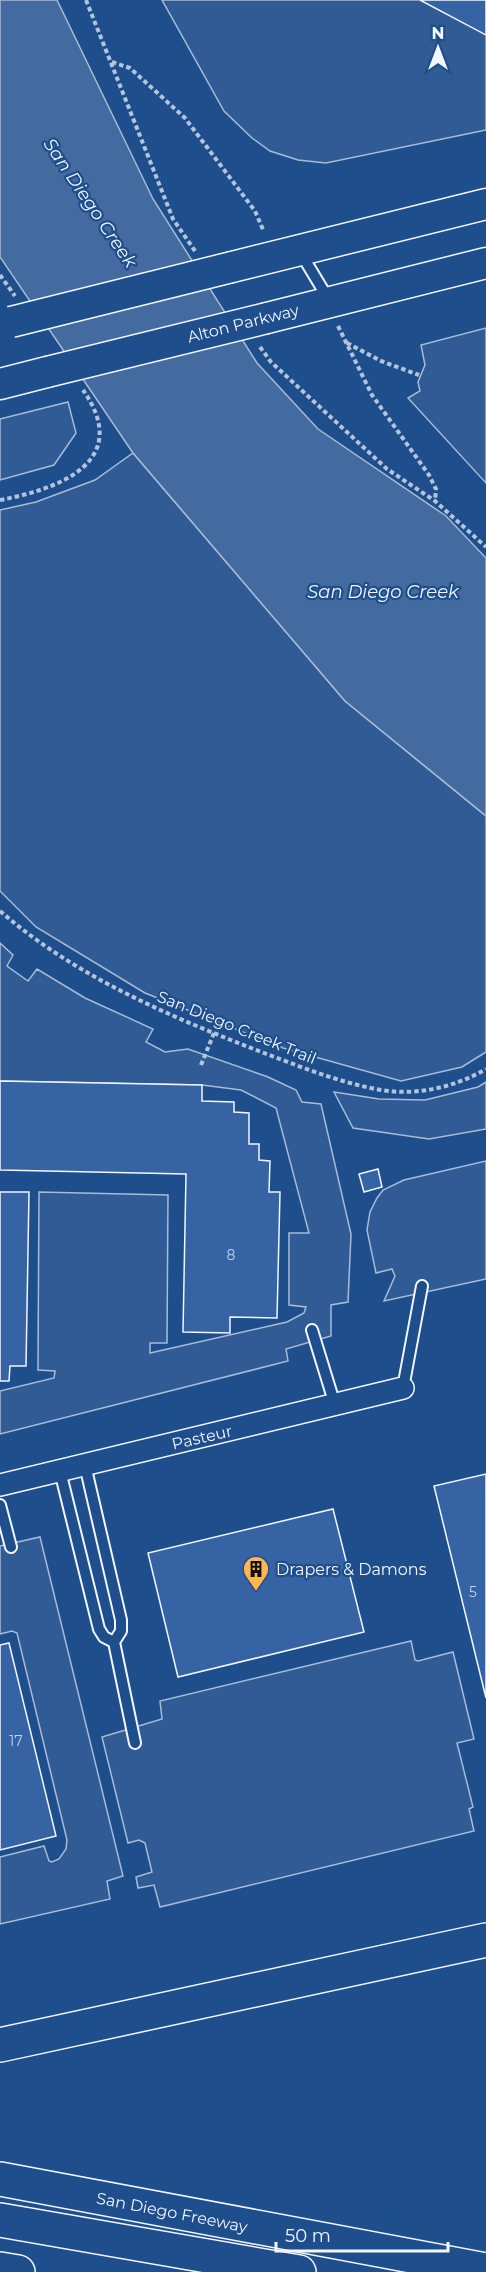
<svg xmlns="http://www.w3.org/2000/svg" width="486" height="2272" font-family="Montserrat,sans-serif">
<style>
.built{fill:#305b95;stroke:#a8bbd7;stroke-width:1.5}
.water{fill:#446ba0;stroke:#a8bbd7;stroke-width:1.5}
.building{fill:#3563a3;stroke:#f2f6ff;stroke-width:1.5}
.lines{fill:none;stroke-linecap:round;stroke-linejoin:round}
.service-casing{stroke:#f2f6ff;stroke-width:14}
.minor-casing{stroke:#f2f6ff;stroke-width:24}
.secondary-casing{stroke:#f2f6ff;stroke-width:33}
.motorway-casing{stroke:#f2f6ff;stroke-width:36}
.path{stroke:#b3c4dc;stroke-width:4;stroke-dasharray:4.5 3;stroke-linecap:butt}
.service{stroke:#1f4e8c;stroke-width:10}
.minor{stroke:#1f4e8c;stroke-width:21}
.secondary{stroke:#1f4e8c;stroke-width:30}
.motorway{stroke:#1f4e8c;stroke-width:33}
.secondary-bridge-casing{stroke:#f2f6ff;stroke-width:33;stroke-linecap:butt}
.secondary-bridge{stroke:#1f4e8c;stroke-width:30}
.labels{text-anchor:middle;stroke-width:4.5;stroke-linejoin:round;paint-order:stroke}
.number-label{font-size:14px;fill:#c3d1e8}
.street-label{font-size:16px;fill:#f2f6ff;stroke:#1f4e8c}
.poi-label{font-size:16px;fill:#f2f6ff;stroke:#1f4e8c;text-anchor:start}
.water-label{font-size:18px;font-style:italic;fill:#f2f6ff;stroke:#1f4e8c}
</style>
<rect width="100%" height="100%" fill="#1f4e8c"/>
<path class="built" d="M162,0h324v130l-160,33 -28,-3 -28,-9 -18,-13 -28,-27z
M486,328v155l-78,-85 12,-7 -2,-9 7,-17 -4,-20z
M68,402l8,31 -22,32 -54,15v-61z
M133,453l212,248 141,115v236l-24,15 -61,14 -118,-33 -138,-55 -109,-66 -36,-36v-381l36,-8 59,-22z
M0,943l13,12 -6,11 21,15 9,-12 48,29 68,31 -7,13 19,10 23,-3 80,28 28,13 6,12 19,2 30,130 -3,68 -17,3v31l-45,13 2,12 -288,73v-43l54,-13 1,-7 -17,-1 1,-178 129,3 -1,148h-17v10l137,-31 17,-9 2,-6 -17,-2v-72h20l-33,-125 -35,-18 -39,-5 -202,-4z
M486,1082v47l-57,10 -76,-11 -19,-36 45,7 46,1 53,-13z
M486,1161v118l-102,22 11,-25 -3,-7 -16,4 -9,-43 3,-18 7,-14 6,-8 21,-10z
M40,1537l83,339 -16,5 3,18 -110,25v-67l44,-11 5,15 3,1 7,-3 7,-10 1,-9 -50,-207 -5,-2 -12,3v-88z
M411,1641l4,19 3,1 35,-9 21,87 -17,4 16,64 -4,2 5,22 -314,76 -6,-22 -16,3 -2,-11 16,-5 -7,-29 -6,-3 -11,3 -26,-106 60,-18 -2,-18z"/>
<path class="water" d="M0,0h57l96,199 104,164 61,66 128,87 40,42v258l-141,-115 -212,-248 -133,-196z"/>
<path class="building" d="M420,0h66v35z
M0,1081l202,4v16l32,1v10l15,1v31h10v16l11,1 -1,31h11l-3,126 -47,-1v16l-47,-1 3,-158 -186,-4z
M378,1169l4,18 -18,5 -5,-18z
M0,1192h29l-3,174h-16l-1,15h-9z
M486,1474v224l-52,-212z
M333,1509l31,123 -186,45 -30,-124z
M9,1643l47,193 -56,14v-205z"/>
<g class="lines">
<g class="service-casing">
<path id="service" d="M300,252l29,48
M312,1330l23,75
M403,1388l19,-102
M60,1471l39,158 5,8 10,5 7,-11v-11l-36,-155
M0,1505l11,42
M114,1642l21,101"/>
</g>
<g class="minor-casing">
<path id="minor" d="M0,1485l403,-97"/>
</g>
<g class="secondary-casing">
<path id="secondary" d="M232,267l254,-63
M267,318l219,-55
M0,384l47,-12"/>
</g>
<g class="motorway-casing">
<path id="motorway" d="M0,2045l486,-105
M0,2179l486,91
M0,2220l299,52
M0,2269l18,3"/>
</g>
<path class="path" d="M86,0l87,219 22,32
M112,62l18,6 55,50 70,93 9,21
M0,275l15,21
M338,326l34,69 57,80 7,14 -1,12
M347,343l34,18 38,14
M260,347l11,15 116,107 48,32 51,46
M0,500c60,-11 133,-39 83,-110
M0,911c76,66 171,106 264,142 37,14 77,30 117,37 36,6 74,-3 105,-21
M201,1065l13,-32"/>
<use href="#service" class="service"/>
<use href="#minor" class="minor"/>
<use href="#secondary" class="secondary"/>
<use href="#motorway" class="motorway"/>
<g class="secondary-bridge-casing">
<path id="secondary-bridge" d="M11,322l221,-55
M47,372l220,-54"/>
</g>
<use href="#secondary-bridge" class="secondary-bridge"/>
</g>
<defs>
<g id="building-pin" transform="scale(1.35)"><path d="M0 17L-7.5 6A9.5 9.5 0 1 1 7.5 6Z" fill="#ffb74d" stroke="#1f4e8c"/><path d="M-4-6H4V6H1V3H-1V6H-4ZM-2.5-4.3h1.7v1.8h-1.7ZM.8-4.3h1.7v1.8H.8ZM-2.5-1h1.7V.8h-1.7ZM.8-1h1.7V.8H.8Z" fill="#111"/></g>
</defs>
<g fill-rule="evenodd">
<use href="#building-pin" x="256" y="1569"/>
</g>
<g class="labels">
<g class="number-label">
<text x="231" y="1260">8</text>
<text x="473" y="1597">5</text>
<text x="16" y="1746">17</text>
</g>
<g class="street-label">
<text transform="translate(243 323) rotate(-14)" y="6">Alton Parkway</text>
<text transform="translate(237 1027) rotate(22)" y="6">San Diego Creek Trail</text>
<text transform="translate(202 1437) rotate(-13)" y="6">Pasteur</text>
<text transform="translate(172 2212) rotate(11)" y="6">San Diego Freeway</text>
</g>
<g class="poi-label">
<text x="276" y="1575">Drapers &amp; Damons</text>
</g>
<g class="water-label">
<text transform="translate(90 203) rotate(56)" y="6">San Diego Creek</text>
<text x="383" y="598">San Diego Creek</text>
</g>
</g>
<g transform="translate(438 48)" stroke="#1f4e8c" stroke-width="4.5" paint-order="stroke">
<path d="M0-4.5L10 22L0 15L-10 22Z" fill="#f2f6ff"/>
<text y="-9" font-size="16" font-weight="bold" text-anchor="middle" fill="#f2f6ff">N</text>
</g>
<path d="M276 2242v9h172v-9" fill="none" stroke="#f2f6ff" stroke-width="3"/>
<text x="285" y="2242" font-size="18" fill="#f2f6ff" stroke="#1f4e8c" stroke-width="4.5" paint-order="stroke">50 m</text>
</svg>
